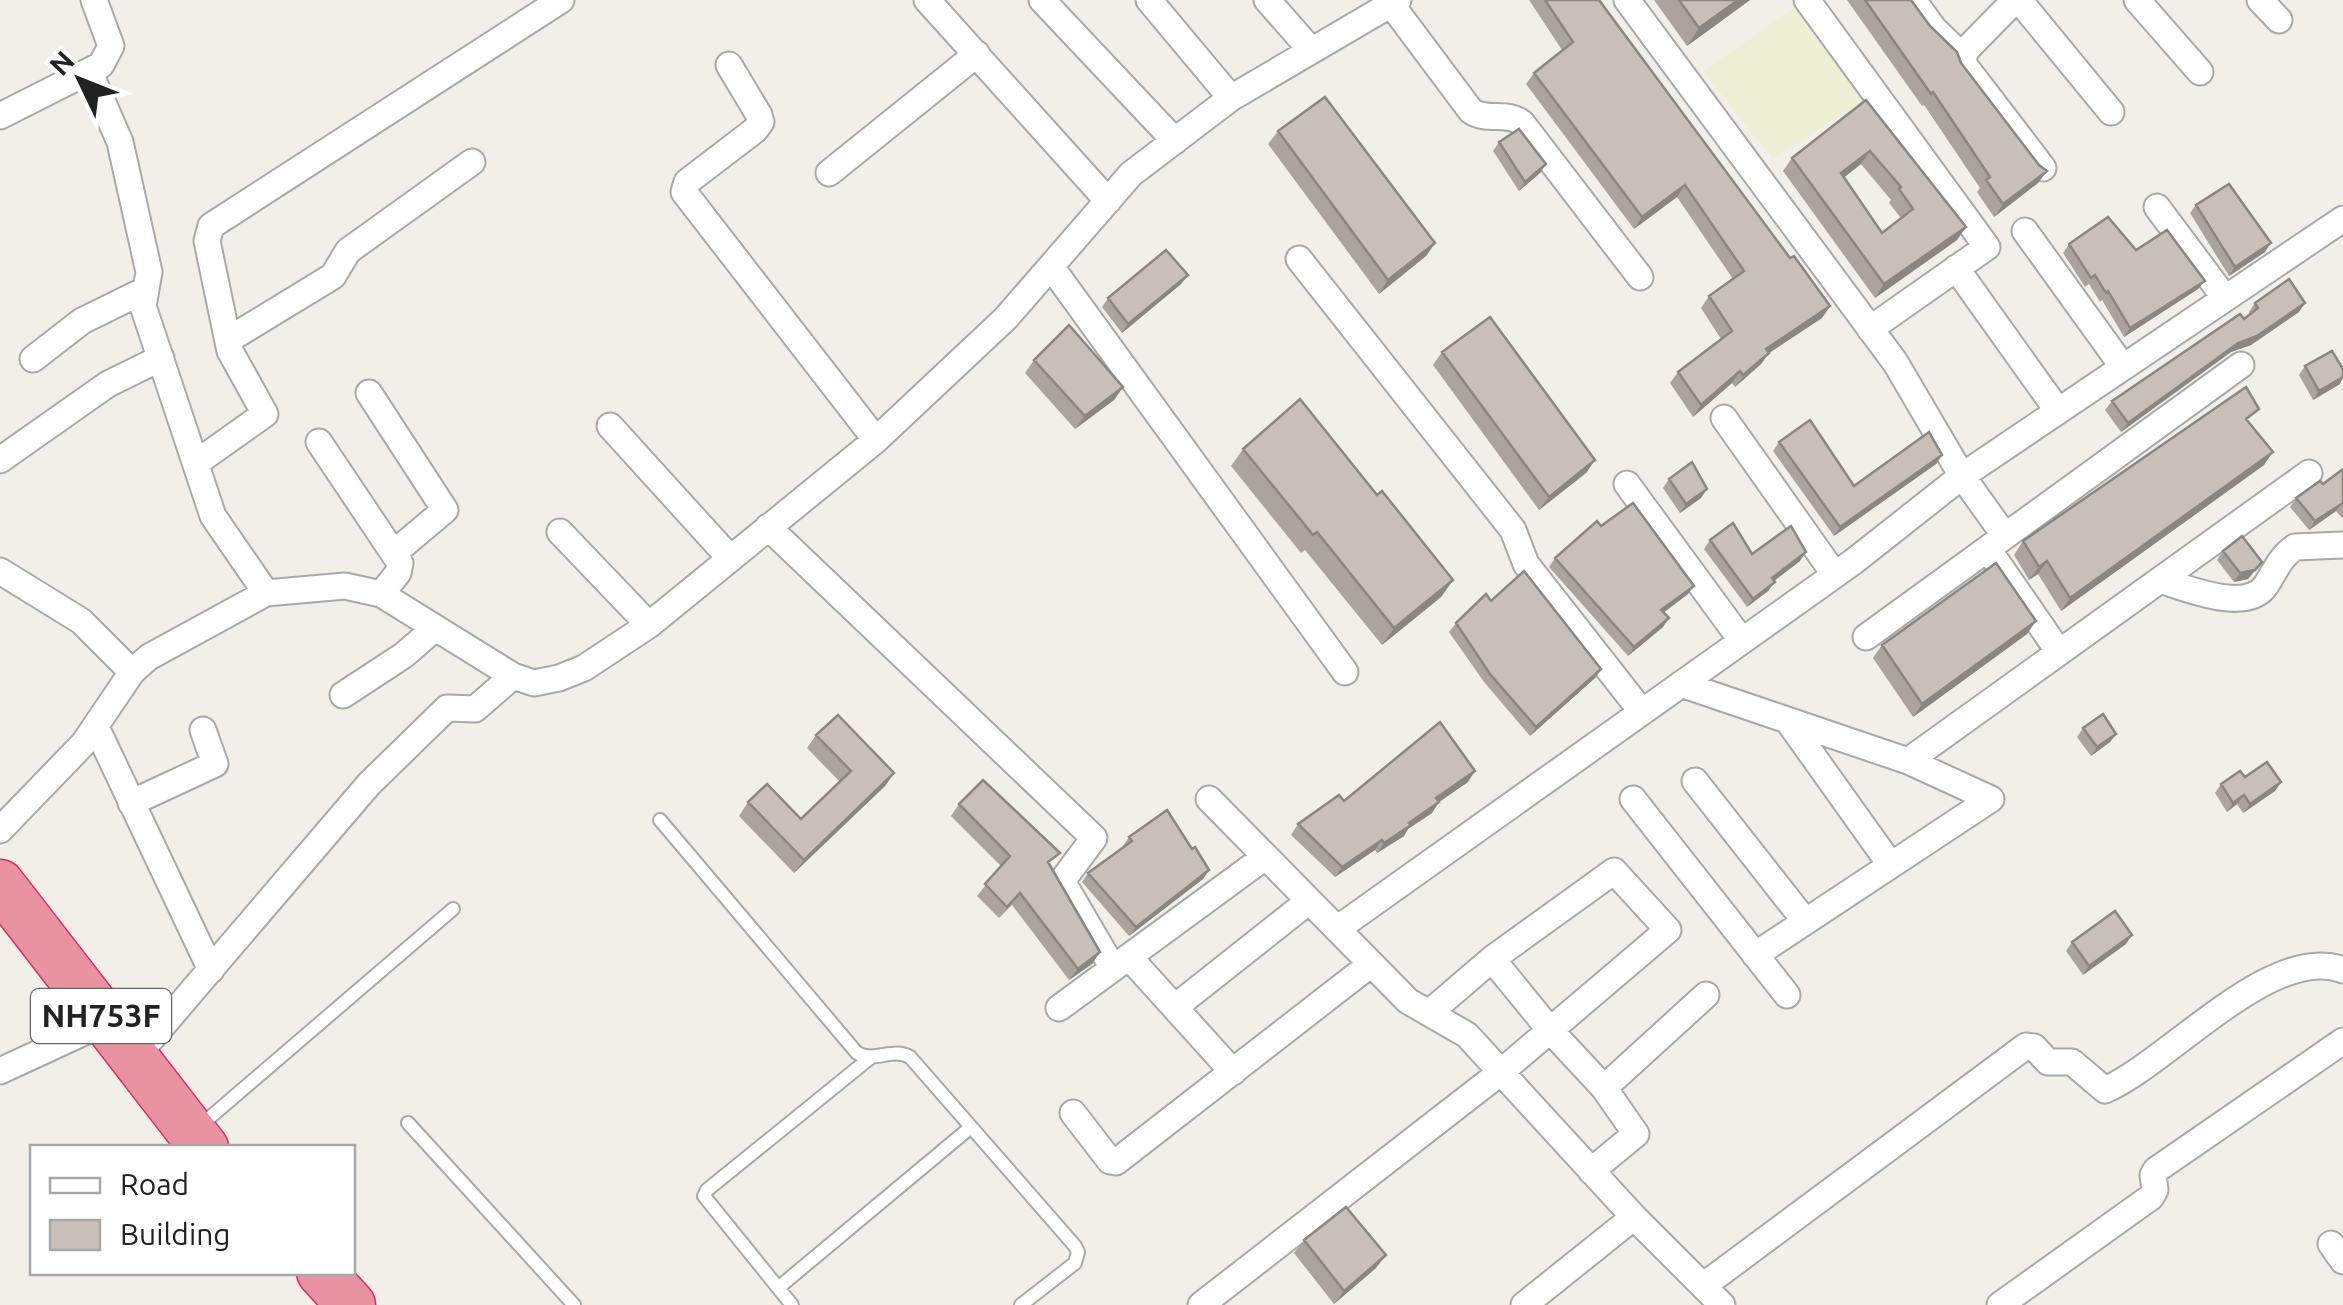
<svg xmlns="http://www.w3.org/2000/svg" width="2343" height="1305" font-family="Ubuntu,sans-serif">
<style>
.farmland{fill:#eef0d5}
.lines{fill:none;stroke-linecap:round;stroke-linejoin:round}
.lane-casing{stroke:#a9a9a9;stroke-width:16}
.street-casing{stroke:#a9a9a9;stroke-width:29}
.highway-casing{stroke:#dc2a67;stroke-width:51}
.lane{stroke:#fff;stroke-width:12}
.street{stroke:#fff;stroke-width:25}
.highway{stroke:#e892a2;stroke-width:48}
.wall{fill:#aba49e;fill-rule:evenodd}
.shaded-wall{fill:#8b8681}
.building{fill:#c7bfb8;stroke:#8b8681;stroke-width:2.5;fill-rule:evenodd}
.labels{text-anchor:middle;stroke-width:8;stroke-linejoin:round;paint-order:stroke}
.shield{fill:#fff;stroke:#646464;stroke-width:2.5}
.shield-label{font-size:32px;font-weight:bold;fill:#222}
</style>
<rect width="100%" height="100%" fill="#f2efe9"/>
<path class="farmland" d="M1796,7l68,93 -91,59 -70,-88z"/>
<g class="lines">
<g class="lane-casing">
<path id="lane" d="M660,820l197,233c18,10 36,-6 53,4l165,189 3,6 -3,11 -54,42
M408,1123l166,182
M200,1126l253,-217
M778,1288l193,-161
M792,1305l-88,-109 3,-6 163,-132"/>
</g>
<g class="street-casing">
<path id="street" d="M927,0l181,201
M1042,0l133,141
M1149,0l82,98
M1267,0l44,50
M1627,0l268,362 67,114 43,60
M1807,0l180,247 -117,82
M1913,0l21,29 29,28
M2015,0l-48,49 -4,8 2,9 78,102
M2019,0l92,112
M2137,0l63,72
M2260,0l19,20
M1391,4l80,107c16,11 36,0 51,12l118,154
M729,65l30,50 2,7 -6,8 -68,52 -3,10 192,248
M89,71l31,71 29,130 -6,34 70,210 53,77
M0,116l101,-51 10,-19 -17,-46
M829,173l148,-119
M2157,207l68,91
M2025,231l98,136
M1299,259l214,271 13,34 116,148
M1052,268l293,404
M1956,268l102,143
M228,340l105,-64 15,-25 124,-89
M33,359l49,-38 63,-31
M369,393l76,117 -51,43
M1724,418l111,157
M610,426l119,131
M319,442l81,121 -2,10 -17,21
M0,460l108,-76 53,-26
M196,463l69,-49 -35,-63 -23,-110 4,-15 350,-226
M1627,484l115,157
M768,527l326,311 -32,43 51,87
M560,532l89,93
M1988,549l71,103
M0,571l81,50 51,51
M2160,580c26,8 87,34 106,5 10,-15 14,-28 29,-38l48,-2
M1866,637l375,-272
M1681,684l227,77 401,-288
M343,695l61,-40 31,-27
M1788,721l102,143
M96,727l115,243
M1695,781l110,140
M1209,799l199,202 59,34 167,182 88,88
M1633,799l154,196
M131,803l84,-39 -12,-34
M0,830l84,-87 48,-71 17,-15 117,-64 79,-7 36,8 132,82 21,7 25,-5 25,-10 65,-43 227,-185 130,-122 125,-144 100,-76 167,-98
M1337,929l516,-367 109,-86 381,-257
M1755,955l236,-156 -83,-38
M1129,957l104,115
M1175,1007l134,-106
M1059,1008l206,-151
M1429,1013l63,-54
M134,1059l235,-275 78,-76 28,1 38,-33
M0,1071l106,-49
M1073,1113l37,48 6,1 255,-198
M1591,1171l45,-37 -32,-46 102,-93
M2331,1244l12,17
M1703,1286l323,-240 8,1 14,15h24l33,28c63,-27 168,-148 238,-120
M1201,1305l300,-233 167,-142 -54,-59 -122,88 58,71 54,58
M1524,1305l110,-88
M2000,1305l151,-108 4,-7 -2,-15 3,-5 187,-129"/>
</g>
<g class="highway-casing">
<path id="highway" d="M0,884l204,264
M321,1272l30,33"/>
</g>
<use href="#lane" class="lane"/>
<use href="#street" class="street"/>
<use href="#highway" class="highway"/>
</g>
<path class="wall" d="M1529,0h70l191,258 40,48 -8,12 -53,35 -8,11 -26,23 -3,-4 -39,34 -23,-34 8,-11 43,-33 -20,-31 8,-12 24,-17 -56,-82 -43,32 -108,-145 8,-11 28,-23z
M1654,0h96l-63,46z
M1847,0h64l128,165 8,6 -9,12 -44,34 -17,-25 3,-4 -56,-83 -2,1z
M1866,100l100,127 -9,13 -82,58 -92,-127 9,-13zM1861,164l30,36 -2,3 12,15 -19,15 -38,-56z
M1278,131l157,112 -9,13 -47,38 -111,-150z
M1499,142l47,22 -6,9 -21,18 -26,-40z
M2196,205l69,47 -36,24 -39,-63z
M2069,244l67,6 62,39 -74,48 -22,-37 -2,2 -11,-18 -4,3 -22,-34z
M1188,275l-7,9 -59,49 -20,-26 6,-9z
M2255,303l44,9 -48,33 -20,7 -110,80 -16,-22 7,-9 132,-82 6,-5 -1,-2z
M1442,352l153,108 -9,13 -47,37 -106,-145z
M1034,360l89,27 -9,13 -39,29 -50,-56z
M2305,366l35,18 -27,16 -14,-25z
M2249,423l15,42 -203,146 -23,-37 -9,6 -15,-25 9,-14z
M1779,442l75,44 88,-31 -6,9 -102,72 -61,-85z
M1243,449l134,46 76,85 -12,17 -59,48 -77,-95 -4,3 -70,-87z
M2343,469v47l-1,2 -6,-7 -27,19 -19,-23 6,-9 27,-14z
M1669,479l32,19 -21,15 -17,-25z
M1601,526l87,68 -24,18 -1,15 -35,29 -79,-89 6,-9z
M1710,540l42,14 48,7 -26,20 -6,10 -21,16 -43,-58z
M2223,551l39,11 -14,17 -14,3 -17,-22z
M1491,601l110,68 -6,9 -65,58 -46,-54 -35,-50 7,-9z
M2027,634l-114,83 -40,-59 9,-13z
M2083,728l33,6 -6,8 -19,14 -14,-19z
M816,735l78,38 -9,13 -91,87 -55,-57 9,-14 53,17 39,-37 -33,-34z
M2245,777l36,5 -6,9 -32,22 -6,-9 -10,8 -12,-19 6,-9z
M1468,782l-29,20 -7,11 -24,16 -4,7 -27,17 -2,-3 -40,27 -44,-42 7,-11 46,-23z
M959,804l91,62 50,86 -8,12 -23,16 -57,-75 -13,13 -22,-22 24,-30 -50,-50z
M1129,837l63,12 17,21 -6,9 -74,57 -47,-54 6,-9 36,-26 -1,-1z
M2072,942l54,2 -43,31 -17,-24z
M1304,1240l72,28 -42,36 -40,-51z"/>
<path class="shaded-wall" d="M1738,0h12l-63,46 12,-18z
M1870,151l-9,13 -29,23 9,-14z
M1546,164l-6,9 -21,18 6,-9z
M2047,171l-9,12 -44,34 9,-13z
M1685,185l-8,12 -43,32 8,-12z
M1966,227l-9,13 -82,58 9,-14z
M1435,243l-9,13 -47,38 9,-14z
M2271,243l-6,9 -36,24 6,-9z
M1188,275l-7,9 -59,49 6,-9z
M2205,281l-7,8 -74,48 6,-9z
M2305,303l-6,9 -48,33 -20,7 -110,80 7,-9 110,-80z
M1830,306l-8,12 -53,35 -8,11 -26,23 31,-38z
M1740,371l-8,12 -39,34 8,-12z
M2343,377l-3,7 -27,16 6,-9z
M1123,387l-9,13 -39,29 10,-13z
M2273,452l-9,13 -203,146 9,-13z
M1942,455l-6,9 -102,72 6,-9z
M1595,460l-9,13 -47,37 10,-13z
M1707,489l-6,9 -21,15 6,-9z
M2342,502l-6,9 -27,19 6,-9z
M1806,552l-6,9 -34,26 6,-9z
M2047,561l-9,13 -9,6 10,-13z
M2262,562l-14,17 -14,3 6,-9z
M1453,580l-12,17 -59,48 12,-17z
M1775,582l-7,9 -21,16 6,-8z
M1694,586l-6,8 -33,25 6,-9z
M1669,618l-6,9 -35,29 6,-9z
M2036,621l-9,13 -114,83 9,-13z
M1601,669l-6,9 -65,58 6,-9z
M2116,734l-6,8 -19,14 6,-9z
M1475,771l-7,11 -39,27 7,-11z
M894,773l-9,13 -91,87 10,-13z
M2281,782l-6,9 -32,22 7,-9z
M2244,795l-7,9 -10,8 6,-9z
M1439,802l-7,11 -24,16 -4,7 -27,17 7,-10 25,-20z
M1382,840l-7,10 -40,27 7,-10z
M1209,870l-6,9 -74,57 7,-9z
M2132,935l-6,9 -43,31 6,-9z
M1100,952l-8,12 -23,16 9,-11z
M1386,1255l-10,13 -42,36 10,-13z"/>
<path class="building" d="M1545,0h54l191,258 4,-2 36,50 -64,43 3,4 -26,22 -3,-4 -39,34 -23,-33 54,-41 -23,-35 35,-25 -59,-86 -43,32 -108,-144 39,-31z
M1679,0h59l-39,28z
M1865,0h46l19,26 27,26 4,11 78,102 8,6 -44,33 -17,-24 4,-3 -57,-85 -2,2z
M1325,97l110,146 -47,37 -110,-149z
M1866,100l100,127 -82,57 -92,-126zM1870,151l31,36 -2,2 14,20 -31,24 -41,-60z
M1519,129l27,35 -21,18 -26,-40z
M2229,184l42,59 -36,24 -39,-62z
M2108,217l28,33 31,-20 38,51 -75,47 -22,-37 -2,2 -11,-18 -4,3 -22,-34z
M1166,250l22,25 -60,49 -20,-26z
M2289,279l16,24 -48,33 -19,7 -110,80 -16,-22 128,-87 4,5 14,-11 -3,-5z
M1490,317l105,143 -46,37 -107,-145z
M1069,325l54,62 -38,29 -51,-56z
M2332,351l11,18v8l-24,14 -14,-25z
M2246,387l13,22 -13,10 27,33 -203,146 -23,-37 -8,6 -16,-26z
M1300,399l77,96 5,-4 71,89 -59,48 -77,-96 -4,3 -70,-86z
M1810,420l44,66 75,-54 13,23 -102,72 -61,-85z
M1692,462l15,27 -21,15 -17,-25z
M2343,469v34l-28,18 -19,-23 24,-17 3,3z
M1633,503l61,83 -33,24 8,8 -35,29 -79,-89 42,-37 4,5z
M1733,523l19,31 39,-28 15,26 -34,26 3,4 -22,17 -43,-59z
M2242,536l20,26 -7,8 -15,3 -17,-22z
M1996,563l40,58 -114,83 -40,-59z
M1524,571l77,98 -65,58 -46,-53 -34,-51 30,-29 5,7z
M2103,714l13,20 -19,13 -14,-19z
M838,715l56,58 -90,87 -56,-58 19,-18 34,35 50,-48 -35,-36z
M1440,722l35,49 -39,27 3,4 -30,21 2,2 -27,18 -2,-3 -40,27 -44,-43 41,-29 5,6z
M2267,762l14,20 -31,22 -6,-9 -11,8 -12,-19 19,-13 5,6z
M983,780l77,73 -12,9 52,90 -22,17 -58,-76 -13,14 -22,-23 25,-28 -51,-52z
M1167,810l25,39 3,-2 14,23 -73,57 -48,-54 44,-32 -3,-4z
M2115,911l17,24 -43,31 -17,-24z
M1346,1207l40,48 -42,36 -40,-51z"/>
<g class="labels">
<rect class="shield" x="31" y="989" width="140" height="54" rx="8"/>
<g class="shield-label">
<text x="101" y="1027">NH753F</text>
</g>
</g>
<rect x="30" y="1145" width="325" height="130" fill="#ffffff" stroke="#a7a7a7" stroke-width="2.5"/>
<rect x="50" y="1178" width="50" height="15" fill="#ffffff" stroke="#a7a7a7" stroke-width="2.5"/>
<text x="120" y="1195" font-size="30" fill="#222222">Road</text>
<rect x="50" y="1220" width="50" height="30" fill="#c7bfb8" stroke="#a7a7a7" stroke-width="2.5"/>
<text x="120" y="1245" font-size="30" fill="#222222">Building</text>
<g transform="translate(80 80) rotate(313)" stroke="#ffffff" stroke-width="8" paint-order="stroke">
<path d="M0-8L18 38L0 25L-18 38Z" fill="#222222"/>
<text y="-15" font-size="28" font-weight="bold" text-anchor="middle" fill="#222222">N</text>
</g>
</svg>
